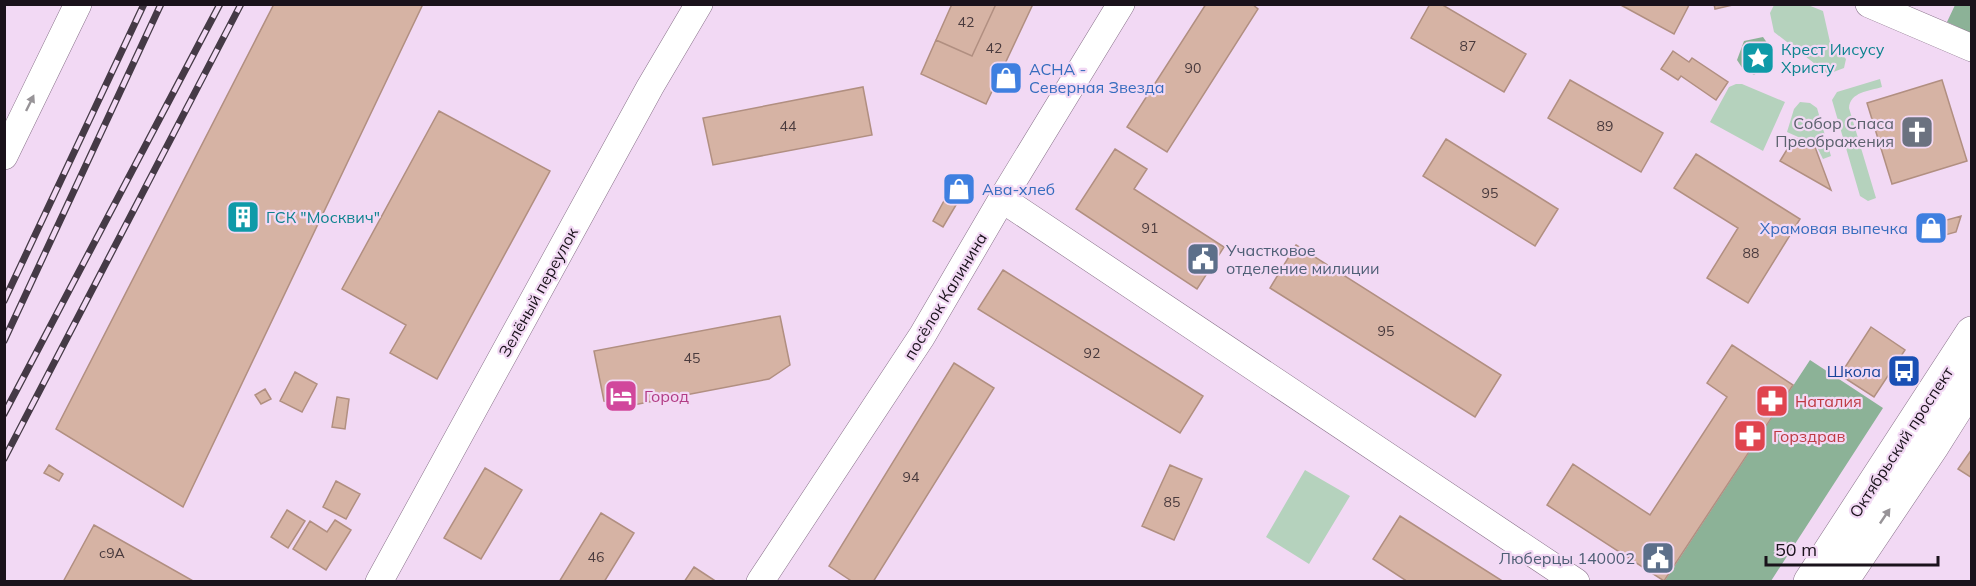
<svg xmlns="http://www.w3.org/2000/svg" width="1976" height="586" font-family="Mulish,sans-serif">
<style>
.green{fill:#b5d2bd}
.forest{fill:#8cb297}
.building{fill:#d6b3a4;stroke:#b18f81;stroke-width:1.5}
.lines{fill:none;stroke-linecap:round;stroke-linejoin:round}
.minor-casing{stroke:#887189;stroke-width:28}
.major-casing{stroke:#887189;stroke-width:34}
.minor{stroke:#fff;stroke-width:27}
.major{stroke:#fff;stroke-width:33}
.rail-casing{stroke:#453a46;stroke-width:7}
.rail{stroke:#f2d9f4;stroke-width:4.5;stroke-dasharray:14;stroke-linecap:butt}
.oneway{fill:#989498}
.labels{text-anchor:middle;stroke-width:4.5;stroke-linejoin:round;paint-order:stroke}
.number-label{font-size:14px;fill:#493a3d}
.culture-label{font-size:16px;fill:#0d838f;stroke:#f2d9f4;text-anchor:start}
.shop-label{font-size:16px;fill:#366cbe;stroke:#f2d9f4;text-anchor:start}
.worship-label{font-size:16px;fill:#5b616d;stroke:#f2d9f4;text-anchor:end}
.service-label{font-size:16px;fill:#4e5e75;stroke:#f2d9f4;text-anchor:start}
.street-label{font-size:16px;fill:#1a121b;stroke:#f2d9f4}
.transit-label{font-size:16px;fill:#164399;stroke:#f2d9f4;text-anchor:end}
.hotel-label{font-size:16px;fill:#b23c85;stroke:#f2d9f4;text-anchor:start}
.health-label{font-size:16px;fill:#be3a42;stroke:#f2d9f4;text-anchor:start}
</style>
<rect width="100%" height="100%" fill="#f2d9f4"/>
<path class="green" d="M1774,5h34l15,6 7,31 16,17 -2,9 -16,6 -54,-42 -4,-19z
M1880,79l2,8c-13,4 -32,5 -33,21l27,90 -8,3 -8,-5 -28,-96 5,-8z
M1736,84h6l43,18 -22,49 -53,-29 19,-35z
M1800,102l10,1 7,5 14,48 -8,3 -7,-14 -29,-13 7,-23z
M1305,470l45,26 -41,68 -43,-27z"/>
<path class="forest" d="M1955,5h16v28l-24,-11z
M1763,37l7,10 -6,3 -7,-4 -8,5c1,11 3,14 11,20l-6,4 -11,-6 -6,-9 7,-19z
M1810,360l73,48 -112,173 -107,1z"/>
<path class="building" d="M274,4h149l-240,503 -127,-78z
M952,4h44l-24,52 -36,-16z
M996,4h37l-47,100 -65,-30 15,-34 36,16z
M1206,4h46l6,5 -91,143 -40,-25z
M1430,4h11l85,50 -22,38 -93,-54z
M1619,4h70v1l-15,29z
M1714,4h19v1l-18,4z
M1673,51l16,11 3,-4 36,24 -12,18 -35,-24 -3,4 -17,-11z
M1570,80l93,53 -22,39 -93,-54z
M1942,80l25,81 -75,23 -25,-81z
M863,87l9,48 -159,30 -10,-47z
M439,111l111,60 -113,208 -47,-26 16,-28 -64,-36z
M1794,138l21,9 16,43 -51,-29z
M1446,139l112,70 -23,37 -112,-70z
M1115,149l32,20 -13,20 90,58 -27,42 -121,-80z
M1696,154l104,65 -52,84 -41,-25 31,-50 -64,-40z
M960,177l10,6 -11,18 -10,-6z
M945,199l11,6 -13,22 -10,-6z
M1961,216l-5,16 -22,6 -13,-11z
M1296,245l205,130 -26,42 -205,-129z
M1003,270l200,126 -23,37 -202,-124z
M780,316l10,49 -21,14 -141,27 -24,-5 -10,-50z
M1871,327l34,23 -31,47 -34,-22z
M1732,345l61,40 -129,196 -117,-76 26,-41 77,51 77,-118 -20,-14z
M954,363l40,25 -121,194h-20l-24,-16z
M295,372l22,12 -15,28 -22,-11z
M265,389l6,10 -10,5 -6,-9z
M337,397l12,2 -4,30 -13,-2z
M1972,449v29l-14,-9z
M49,465l14,9 -4,7 -15,-8z
M1170,465l32,14 -28,61 -32,-14z
M485,468l37,22 -41,69 -37,-21z
M336,481l24,13 -14,25 -23,-12z
M287,510l18,11 -17,27 -17,-11z
M601,513l33,20 -30,49h-45z
M1400,516l104,66h-96l-35,-23z
M335,520l16,10 -25,40 -33,-21 17,-28 17,11z
M94,525l101,57h-132z
M694,567l23,15h-33z"/>
<g class="lines">
<g class="minor-casing">
<path id="minor" d="M1869,4l103,44
M4,156l74,-152
M1002,199l574,383
M379,582l271,-495 49,-83
M760,582l162,-246 80,-137 119,-195"/>
</g>
<g class="major-casing">
<path id="major" d="M1810,582l162,-249
M1841,582l92,-137 39,-62"/>
</g>
<use href="#minor" class="minor"/>
<use href="#major" class="major"/>
<g class="rail-casing">
<path id="rail" d="M4,301l140,-297
M4,341l157,-337
M4,414l216,-410
M4,459l237,-455"/>
</g>
<use href="#rail" class="rail"/>
</g>
<defs><path id="oneway-solid" d="M-6-.8H1V-3.2L6.5 0L1 3.2V.8H-6Z" transform="scale(1.5)"/></defs>
<g class="oneway">
<use href="#oneway-solid" transform="translate(30 103) rotate(-64)"/>
<use href="#oneway-solid" transform="translate(1885 516) rotate(-56)"/>
</g>
<defs>
<g id="sight-square" transform="scale(1.725)"><rect x="-9" y="-9" width="18" height="18" rx="4" fill="#0f9aa8" stroke="#f2d9f4"/><path d="M0-6L1.8-2.2L6-1.7L2.9 1.2L3.7 5.4L0 3.3L-3.7 5.4L-2.9 1.2L-6-1.7L-1.8-2.2Z" fill="#fff"/></g>
<g id="shop-square" transform="scale(1.725)"><rect x="-9" y="-9" width="18" height="18" rx="4" fill="#3f7fe0" stroke="#f2d9f4"/><path d="M-5-2.5h2.3a2.7 3.5 0 0 1 5.4 0H5L5.5 6h-11ZM-1.5-2.5h3a1.5 2.3 0 0 0-3 0Z" fill="#fff"/></g>
<g id="church-square" transform="scale(1.725)"><rect x="-9" y="-9" width="18" height="18" rx="4" fill="#6b7280" stroke="#f2d9f4"/><path d="M-1.2-6h2.4v3.5h3.3v2.4h-3.3V6h-2.4V-.1h-3.3v-2.4h3.3Z" fill="#fff"/></g>
<g id="building-square" transform="scale(1.725)"><rect x="-9" y="-9" width="18" height="18" rx="4" fill="#0f9aa8" stroke="#f2d9f4"/><path d="M-4-6H4V6H1V3H-1V6H-4ZM-2.5-4.3h1.7v1.8h-1.7ZM.8-4.3h1.7v1.8H.8ZM-2.5-1h1.7V.8h-1.7ZM.8-1h1.7V.8H.8Z" fill="#fff"/></g>
<g id="civic-square" transform="scale(1.725)"><rect x="-9" y="-9" width="18" height="18" rx="4" fill="#5c6f8a" stroke="#f2d9f4"/><path d="M-.6-6.5H3V-4.5H.6V-3L4-1V1h2V6H-6V1h2V-1L-.6-3ZM-1.2 2.5V6h2.4V2.5Z" fill="#fff"/></g>
<g id="bus-square" transform="scale(1.725)"><rect x="-9" y="-9" width="18" height="18" rx="4" fill="#1a4fb4" stroke="#f2d9f4"/><path d="M-5-6H5V4H4V6H2V4H-2V6H-4V4H-5ZM-3.5-4V0h7V-4ZM-3.5 1.2v1.5H-2V1.2ZM2 1.2v1.5H3.5V1.2Z" fill="#fff"/></g>
<g id="hotel-square" transform="scale(1.725)"><rect x="-9" y="-9" width="18" height="18" rx="4" fill="#d1479c" stroke="#f2d9f4"/><path d="M-6-4.5h1.5V1H6V5H4.5V3h-9V5H-6ZM-4 0a1.8 1.8 0 1 1 3.6 0ZM.5 0V-2.5h3Q6-2.5 6 0Z" fill="#fff"/></g>
<g id="pharmacy-square" transform="scale(1.725)"><rect x="-9" y="-9" width="18" height="18" rx="4" fill="#e0444e" stroke="#f2d9f4"/><path d="M-2-6h4v4h4v4h-4v4h-4v-4h-4v-4h4Z" fill="#fff"/></g>
</defs>
<g fill-rule="evenodd">
<use href="#sight-square" x="1758" y="58"/>
<use href="#shop-square" x="1006" y="78"/>
<use href="#church-square" x="1917" y="132"/>
<use href="#shop-square" x="959" y="189"/>
<use href="#building-square" x="243" y="217"/>
<use href="#shop-square" x="1931" y="228"/>
<use href="#civic-square" x="1203" y="259"/>
<use href="#bus-square" x="1904" y="371"/>
<use href="#hotel-square" x="621" y="396"/>
<use href="#pharmacy-square" x="1772" y="401"/>
<use href="#pharmacy-square" x="1750" y="436"/>
<use href="#civic-square" x="1658" y="558"/>
</g>
<g class="labels">
<g class="number-label">
<text x="966" y="27">42</text>
<text x="1468" y="51">87</text>
<text x="994" y="53">42</text>
<text x="1193" y="73">90</text>
<text x="788" y="131">44</text>
<text x="1605" y="131">89</text>
<text x="1490" y="198">95</text>
<text x="1150" y="233">91</text>
<text x="1751" y="258">88</text>
<text x="1386" y="336">95</text>
<text x="1092" y="358">92</text>
<text x="692" y="363">45</text>
<text x="911" y="482">94</text>
<text x="1172" y="507">85</text>
<text x="112" y="558">с9А</text>
<text x="596" y="562">46</text>
</g>
<g class="culture-label">
<text x="1781" y="55">Крест Иисусу<tspan x="1781" dy="18">Христу</tspan></text>
<text x="266" y="223">ГСК "Москвич"</text>
</g>
<g class="shop-label">
<text x="1029" y="75">АСНА -<tspan x="1029" dy="18">Северная Звезда</tspan></text>
<text x="982" y="195">Ава-хлеб</text>
<text x="1908" y="234" text-anchor="end">Храмовая выпечка</text>
</g>
<g class="worship-label">
<text x="1894" y="129">Собор Спаса<tspan x="1894" dy="18">Преображения</tspan></text>
</g>
<g class="service-label">
<text x="1226" y="256">Участковое<tspan x="1226" dy="18">отделение милиции</tspan></text>
<text x="1635" y="564" text-anchor="end">Люберцы 140002</text>
</g>
<g class="street-label">
<text transform="translate(538 292) rotate(-61)" y="6">Зелёный переулок</text>
<text transform="translate(945 296) rotate(-59)" y="6">посёлок Калинина</text>
<text transform="translate(1901 442) rotate(-57)" y="6">Октябрьский проспект</text>
</g>
<g class="transit-label">
<text x="1881" y="377">Школа</text>
</g>
<g class="hotel-label">
<text x="644" y="402">Город</text>
</g>
<g class="health-label">
<text x="1795" y="407">Наталия</text>
<text x="1773" y="442">Горздрав</text>
</g>
</g>
<rect width="1976" height="586" fill="none" stroke="#1a121b" stroke-width="12"/>
<path d="M1766 556v9h172v-9" fill="none" stroke="#1a121b" stroke-width="3"/>
<text x="1775" y="556" font-size="18" fill="#1a121b" stroke="#f2d9f4" stroke-width="4.5" paint-order="stroke">50 m</text>
</svg>
